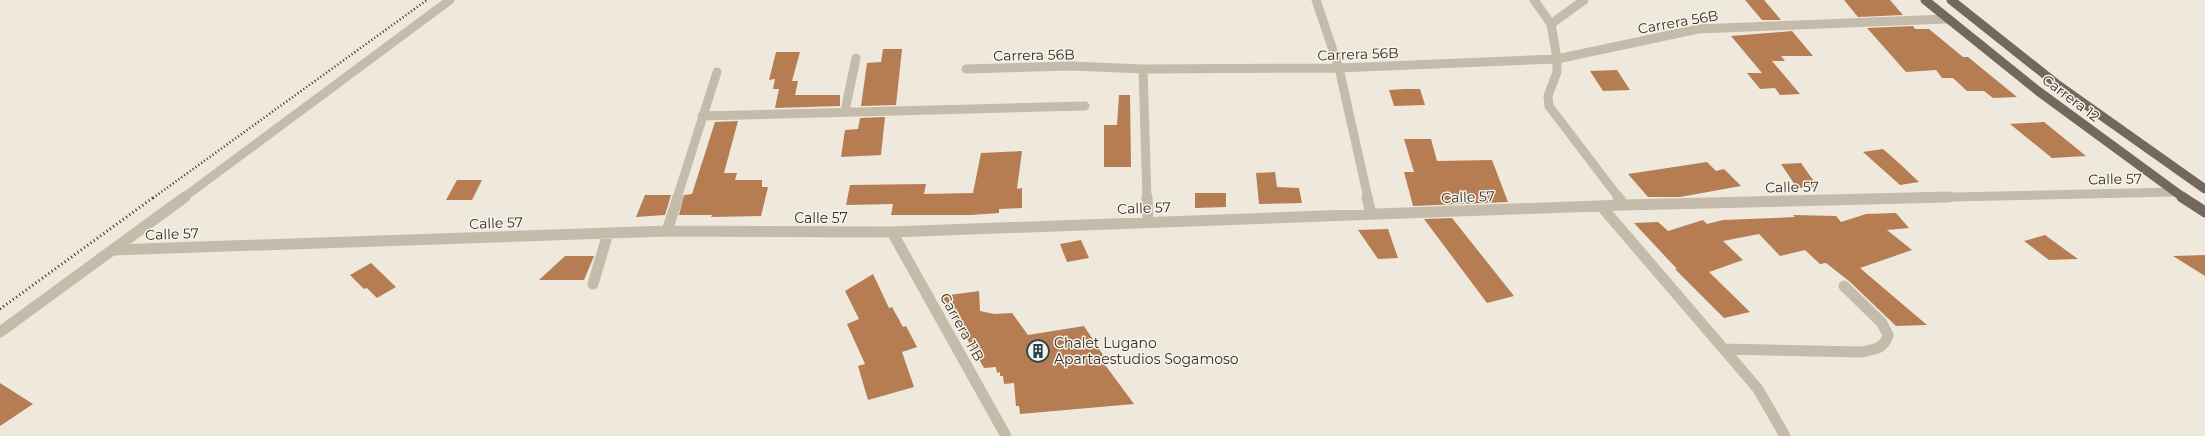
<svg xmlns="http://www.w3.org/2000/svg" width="2205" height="436" font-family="Montserrat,sans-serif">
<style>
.building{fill:#b67d53}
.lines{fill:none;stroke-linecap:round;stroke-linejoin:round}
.minor-far1{stroke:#c5bbaa;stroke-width:9}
.minor{stroke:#c5bbaa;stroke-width:11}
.major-far1{stroke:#74685c;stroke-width:9}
.major{stroke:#74685c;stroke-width:11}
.rail-far1{stroke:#342e29;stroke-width:2.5;stroke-dasharray:1 2.5;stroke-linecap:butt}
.rail{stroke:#342e29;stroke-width:3;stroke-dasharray:1 3;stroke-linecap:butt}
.labels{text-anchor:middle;stroke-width:3;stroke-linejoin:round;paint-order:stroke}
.street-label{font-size:14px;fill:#342e29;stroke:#f7f3e8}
.poi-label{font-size:14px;fill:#342e29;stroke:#f7f3e8;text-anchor:start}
</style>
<rect width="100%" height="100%" fill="#efe9dd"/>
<path class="building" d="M1745,0h19l17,20h-19z
M1844,0h46l13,15 -45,2z
M1913,26l2,3h14l34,28h5l49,40 -24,1 -9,-7h-17l-14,-13h-11l-6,-8 -30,2 -39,-44z
M1792,31l21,25h-32l4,5h-13l28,33 -20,1 -5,-7 -15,1 -13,-16h15l-31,-37z
M883,49h19l-6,56 -35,1 6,-43 14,-1z
M776,52h24l-8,29h6l-3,14h45v11l-65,2 4,-19h-6l2,-10 -6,1z
M1617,70l13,20 -27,1 -13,-20z
M1404,89h16l5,16 -31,1 -5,-16z
M1119,95h11l1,72h-27v-42h13z
M885,117l-4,38 -40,2 4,-27 13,-1 2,-11z
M738,121l-14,52h13l-2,7h27v7h6l-7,29 -50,1 1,-2h-33l5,-20 8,-1 23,-72z
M2044,122l42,34 -34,2 -42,-34z
M1404,139h27l6,22 55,-1 16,42 -95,4 -9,-34h10z
M1883,149l17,15 19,18 -19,3 -37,-33z
M1022,151l-5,38 5,-1v20l-23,1v4l-28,2h-80l2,-11 -47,1 4,-20 76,-1 -2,10 49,-1 8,-40z
M1707,162l9,9 8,-2 17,17 -61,11h-32l-20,-23z
M1801,163l17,24 -21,1 -16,-24z
M1275,172l2,15 22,1 3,15 -43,1 -3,-31z
M457,180h25l-10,20h-26z
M1195,193h31v14l-31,1z
M645,195h26l-6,20 -29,2z
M1896,213l13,15 -22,2 25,20 -52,18 67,57 -31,1 -47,-45 -23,-18 -6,1 -15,-14 -25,6 -21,-22 -36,7 20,19 -34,12 41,40 -26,6 -49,-49h2l-43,-46 24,-1 10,9 35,-11 4,4 16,-4 72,-3 -2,-2 43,1 5,6 25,-8z
M1452,218l62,78 -27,7 -63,-84z
M1388,229l10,29 -20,1 -20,-29z
M2045,235l33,24 -29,1 -25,-19z
M1081,240l8,18 -22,4 -7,-18z
M2205,255v21l-32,-20z
M565,256h29l-10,24h-45z
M371,263l25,24 -19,11 -10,-10 -3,1 -14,-14z
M873,274l16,34 3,-1 11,20 3,-1 11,21 -15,5 12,35 -46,13 -10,-34 7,-2 -18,-40 12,-5 -14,-28z
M979,291l1,20 14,3 18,-1 16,22 56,-9 21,32h-5l34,46 -114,10 -1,-8h-3l-2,-23 -10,1 -1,-8h-3v-4l-3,1 -1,-6 -12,1 -42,-72z
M0,383l33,21 -33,22z"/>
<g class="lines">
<path class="minor-far1" d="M1316,0l23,68 29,130
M1534,0l17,24 6,35v13l-9,24 1,10 70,92
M1551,24l33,-24
M966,69l106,-3 71,3 196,-1 218,-9 141,-30 248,-10
M1143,69l4,129
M845,111l11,-53
M702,116l383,-10
M183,198l267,-198
M677,198l40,-126
M1906,198l268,-6"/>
<path class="minor" d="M1147,197l1,25
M1367,197l4,17
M1618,197l6,8
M1601,206l157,183 27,47
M667,231l11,-34
M892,232l114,204
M114,250l553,-19 225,1 732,-27 325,-8
M593,284l15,-51
M0,332l185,-135
M1724,349l137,3c13,-2 23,-3 27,-17l-6,-12 -38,-37"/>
<path class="major-far1" d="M1925,0l113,91 146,107
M1951,0l107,85 147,104"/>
<path class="major" d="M2182,197l23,15"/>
<path class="rail-far1" d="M153,198l274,-198"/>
<path class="rail" d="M0,309l154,-112"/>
</g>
<defs>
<g id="building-ring" transform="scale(1.15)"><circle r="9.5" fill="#f7f3e8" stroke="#244550" stroke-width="1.5"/><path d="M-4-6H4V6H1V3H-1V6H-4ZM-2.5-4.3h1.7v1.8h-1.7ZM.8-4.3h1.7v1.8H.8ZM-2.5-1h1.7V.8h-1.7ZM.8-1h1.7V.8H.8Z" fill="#244550"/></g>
</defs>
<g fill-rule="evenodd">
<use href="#building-ring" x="1038" y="351"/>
</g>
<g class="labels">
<g class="street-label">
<text transform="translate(1678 22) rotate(-10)" y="5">Carrera 56B</text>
<text transform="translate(1358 54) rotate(-2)" y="5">Carrera 56B</text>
<text transform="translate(1034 55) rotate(-1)" y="5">Carrera 56B</text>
<text transform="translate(2071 98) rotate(37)" y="5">Carrera 12</text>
<text transform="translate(2115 179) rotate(-1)" y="5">Calle 57</text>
<text transform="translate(1792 187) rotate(-1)" y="5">Calle 57</text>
<text transform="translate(1468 197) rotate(-2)" y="5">Calle 57</text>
<text transform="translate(1144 208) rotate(-2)" y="5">Calle 57</text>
<text x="821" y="223">Calle 57</text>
<text transform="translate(496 223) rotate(-2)" y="5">Calle 57</text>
<text transform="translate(172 234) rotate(-2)" y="5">Calle 57</text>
<text transform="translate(962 327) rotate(61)" y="5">Carrera 11B</text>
</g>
<g class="poi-label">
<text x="1054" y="348">Chalet Lugano<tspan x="1054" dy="16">Apartaestudios Sogamoso</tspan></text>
</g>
</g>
</svg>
